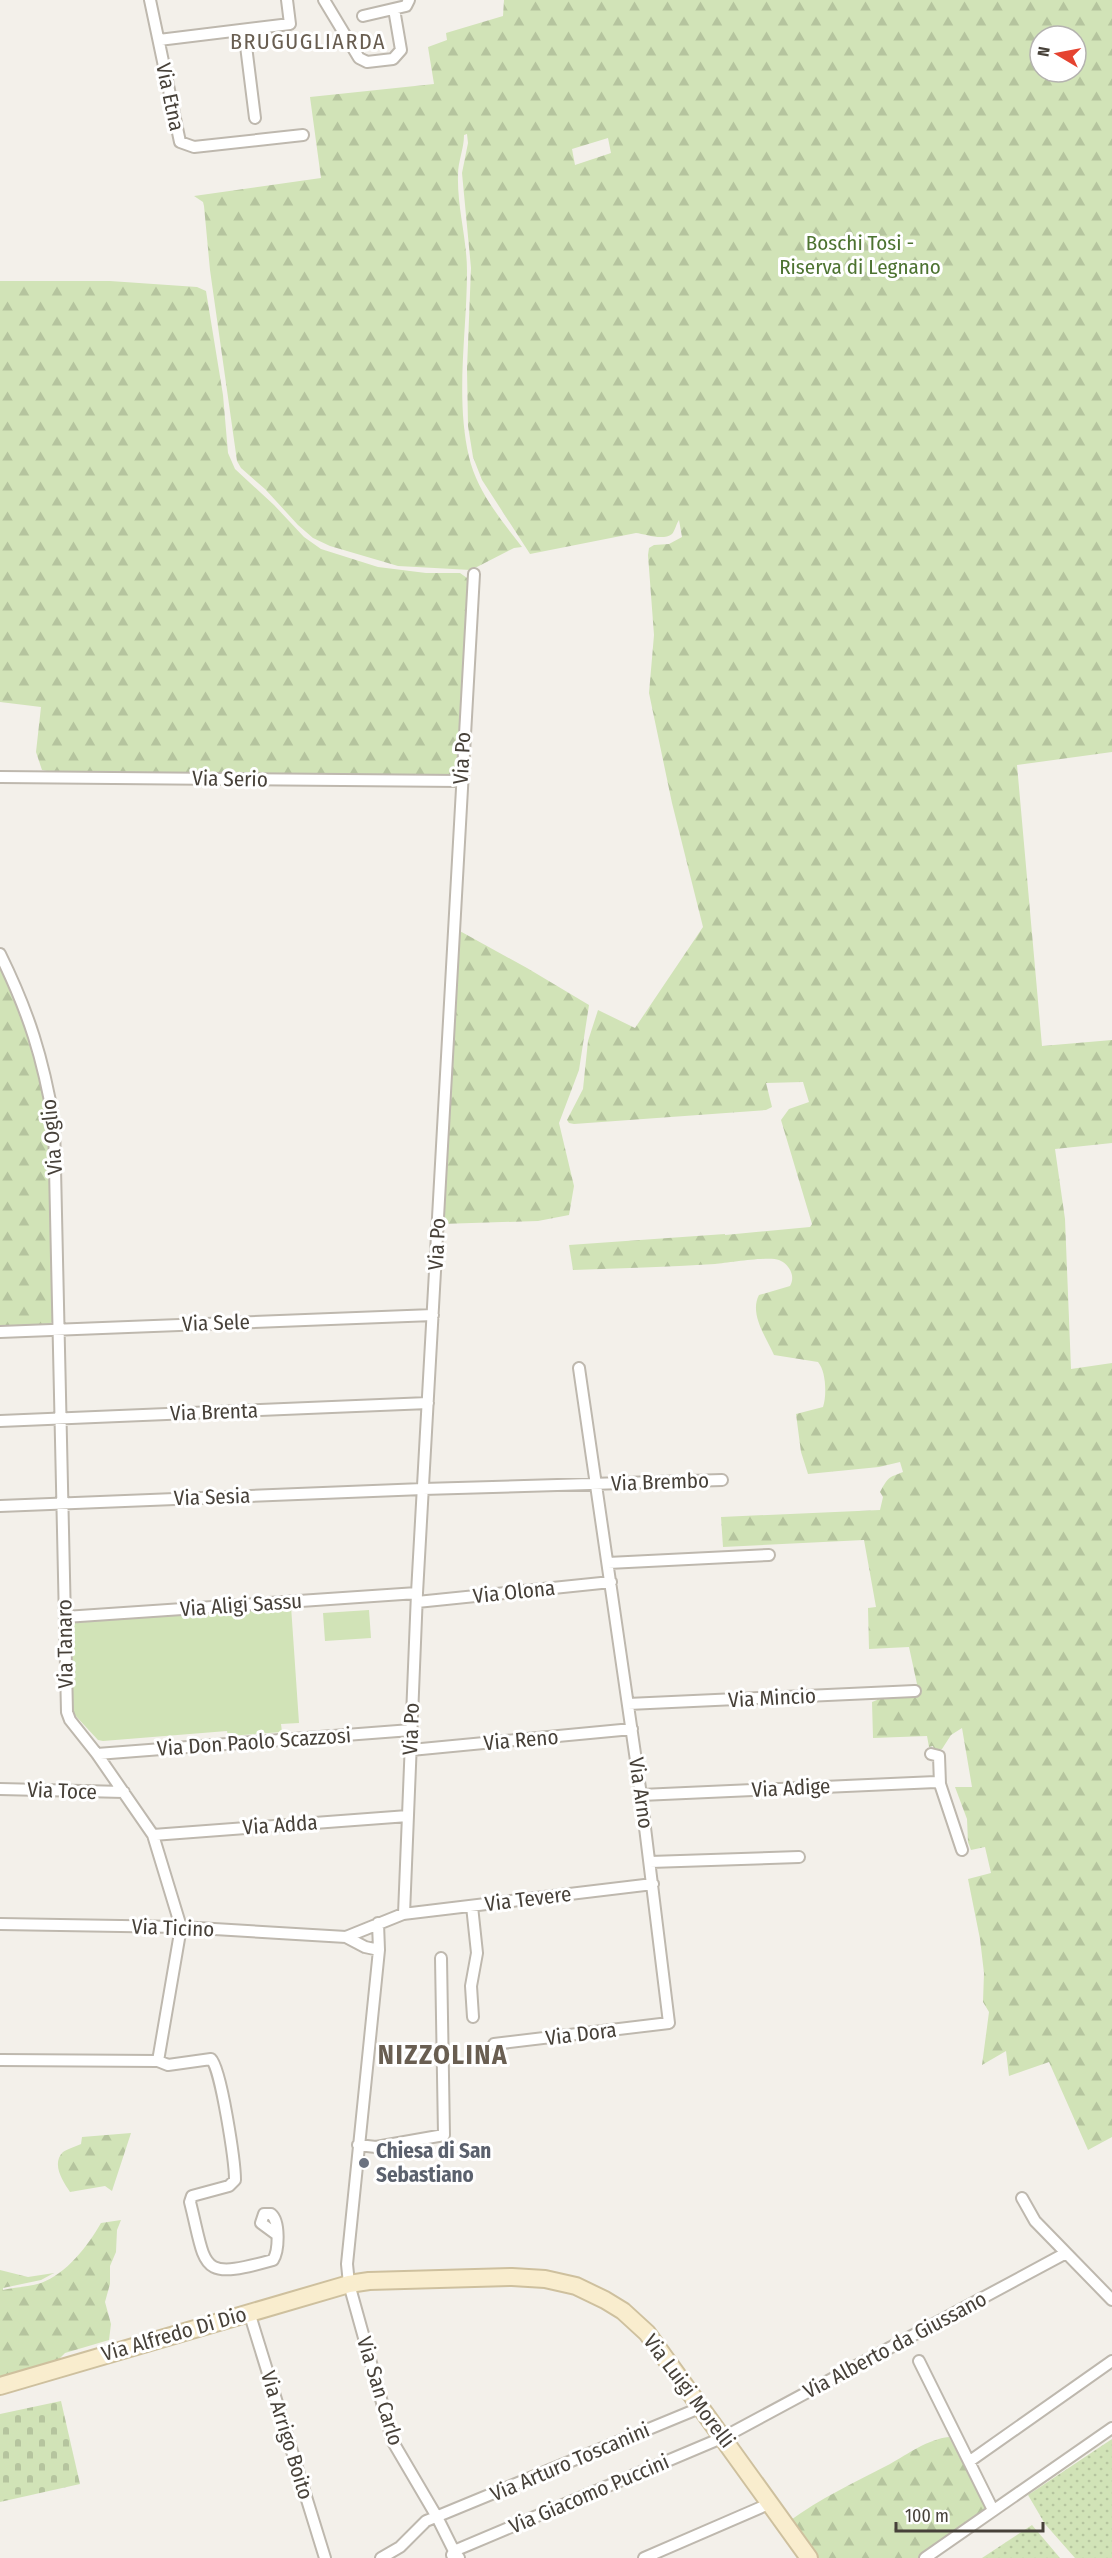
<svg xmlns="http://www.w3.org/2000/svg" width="1112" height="2558" font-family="'Fira Sans Condensed',sans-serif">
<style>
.grass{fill:url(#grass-dots)}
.forest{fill:url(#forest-firs);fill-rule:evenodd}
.cemetery{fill:url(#cemetery-stones)}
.park{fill:#d1e3b7}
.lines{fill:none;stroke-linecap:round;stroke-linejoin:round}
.minor-casing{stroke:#beb8ae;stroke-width:14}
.secondary-casing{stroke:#cec09e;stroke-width:20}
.minor{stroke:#fff;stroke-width:10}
.secondary{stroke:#f9edce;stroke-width:16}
.worship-dot{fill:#6b7280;stroke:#fff;stroke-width:2}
.labels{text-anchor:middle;stroke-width:6;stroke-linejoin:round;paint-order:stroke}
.street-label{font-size:21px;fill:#474139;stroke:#fff}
.park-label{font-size:21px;fill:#4d7331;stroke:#fff}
.worship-label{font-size:21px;font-weight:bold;fill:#5b616d;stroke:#fff;text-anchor:start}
.neighbourhood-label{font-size:22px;letter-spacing:1.5px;fill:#695e51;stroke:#fff}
.district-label{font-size:27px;font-weight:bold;letter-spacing:1.5px;fill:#695e51;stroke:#fff}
</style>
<defs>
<pattern id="grass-dots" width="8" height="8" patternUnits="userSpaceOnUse" patternTransform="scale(1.5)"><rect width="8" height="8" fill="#d1e3b7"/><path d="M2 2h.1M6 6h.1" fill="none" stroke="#b5c49e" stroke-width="1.8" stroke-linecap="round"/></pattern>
<pattern id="forest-firs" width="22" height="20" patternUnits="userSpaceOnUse" patternTransform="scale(1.5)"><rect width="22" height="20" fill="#d1e3b7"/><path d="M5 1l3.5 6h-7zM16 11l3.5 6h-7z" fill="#b5c49e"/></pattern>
<pattern id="cemetery-stones" width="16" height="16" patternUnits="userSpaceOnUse" patternTransform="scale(1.5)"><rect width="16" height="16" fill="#d1e3b7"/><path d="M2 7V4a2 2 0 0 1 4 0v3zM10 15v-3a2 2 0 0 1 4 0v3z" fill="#b5c49e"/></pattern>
</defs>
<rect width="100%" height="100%" fill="#f3f0ea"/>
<path class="grass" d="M1112,2439v119h-37l-30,-34 -17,-29z
M1032,2525l28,33h-78z"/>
<path class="forest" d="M504,0h608v752l-95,13 25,281 70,-6v103l-57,6 10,70 6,150 41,-6v774l-24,13 -39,-88 -40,14 -3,-25 -24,14 7,-53 -6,-10 1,-29 -4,-34 -12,-60 23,-6 -6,-26 -14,3 -3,-8 -1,-23 -12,-32h17l-10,-59 -11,7 -9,14 -8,1 -1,-4 -4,1 -2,-11 -54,2 -1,-36 5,-2v-3l34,-2 -1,-10 7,-1 -8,-37 -40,2 -1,-41 8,-1 -12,-67 -141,7 -2,-30 159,-7 3,-13 -3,-5c9,-16 8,-14 23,-20l-3,-10 -21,5 -71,7 -7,-22 -5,-38 27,-7c4,-12 3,-36 -5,-45l-44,-7c-8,-18 -25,-41 -15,-60l31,-9c6,-10 -1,-22 -11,-26 -11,-4 -50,3 -64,4 -47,3 -95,4 -142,6l-4,-25 156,-11v1l85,-8 2,-3 -31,-104 8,-11 20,-7 -6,-20 -37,1 6,24 -6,3 -192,14 -5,-1 -2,-3 16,-31 5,-48 10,-31 37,18 68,-101 -31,-124 -23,-110 5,-58 -6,-80 1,-7 5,-3 15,-1 13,-7 -3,-17c-3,4 -4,11 -7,14 -9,7 -27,0 -36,-1l-106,21 -48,-74 -9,-23 -5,-31 -1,-57 4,-101 -9,-95 6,-30 -1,-9 -3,1c0,14 -6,26 -6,40 -1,32 9,64 9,96 0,61 -12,126 2,186 8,34 32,63 53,90l-8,1 -43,22 -73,-4 -68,-20 -17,-8 -15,-13 -33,-36 -24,-21 -4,-7 -27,-191 -6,-64 -1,-4 -9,-6 127,-18 -11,-81 124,-13 -6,-37 19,-7 -1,-7 57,-17zM1040,36h36v36h-36zM608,138l3,15 -36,12 -3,-16z
M0,281h110l87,6 9,4 17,104 5,58 7,16 39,36 30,32 17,12 57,18 48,6h34l10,7 -12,196 -397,-2 -19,-4 -6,-18 5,-45 -41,-5z
M458,930l69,38 62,37 -10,65 -20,53 15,63 -5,29 -31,6 -97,3z
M0,967l23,48 25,79 7,226 -7,5 -48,3z
M131,2133l-19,58 -7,-5 -35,6c-7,-11 -19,-28 -7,-40 4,-3 12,-5 18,-8l1,-7z
M121,2220l-4,10 -1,22 -6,14v18l-5,18 6,22 -2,16 -44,13 -9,9 -56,17v-109l28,7 26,-4 -13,7 -38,8v2c12,-3 26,-3 38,-7 25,-9 47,-37 60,-60z
M949,2437l37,70v3l-63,48h-109l-26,-36c31,-23 67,-40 102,-58 18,-10 38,-25 59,-27z"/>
<path class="cemetery" d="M61,2401l19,83 -80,18v-88z"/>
<path class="park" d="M291,1606l8,117 -18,1 1,8 -54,4 -1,-5 -124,10 -5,-1 -25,-27 -1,-88 3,-4z
M369,1610l2,28 -46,3 -2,-28z"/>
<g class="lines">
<g class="minor-casing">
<path id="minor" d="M150,0l30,142 14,5 109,-12
M324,0l35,58 8,4 26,-3 8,-9 -7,-41
M363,16l43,-10 3,-6
M244,30l11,88
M159,40l131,-16 -3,-24
M0,777l461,4
M0,954c29,59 43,104 54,169l13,589 3,8 27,34 56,81 28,92 -23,134
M0,1332l433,-17
M0,1421l428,-18
M0,1506l423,-17 299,-9
M608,1563l161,-8
M417,1602l194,-20
M65,1617l352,-24
M628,1704l287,-13
M411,1750l221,-21
M97,1754l314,-24
M931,1754l8,2 1,28 22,66
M0,1789l124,3
M641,1795l295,-13 4,2
M153,1835l255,-19
M650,1862l149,-5
M472,1906l5,47 -6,33 2,31
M404,1914l13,-321 57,-1019
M378,1923l1,27 -32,314 2,20 44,158 44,75 17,34 -2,4
M0,1924l181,3 165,10 19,10 14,3
M346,1937l57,-23 250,-30
M494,2044l175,-21 -28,-228 -62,-427
M0,2060l158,1 10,4 43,-6c10,9 24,103 24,121l-6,6 -37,10 -2,6c17,67 8,79 83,58 6,-9 7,-39 -2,-46h-7l-3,9 15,11
M358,2145l18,2 68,-12 -3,-177
M1022,2198l13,23 77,79
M249,2312l76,246
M919,2361l74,149
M970,2461l142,-100
M381,2558l19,-11 26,-26 276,-114
M459,2558l-5,-7 270,-114 342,-184
M644,2558l127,-55
M925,2558l187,-130"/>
</g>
<g class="secondary-casing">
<path id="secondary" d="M0,2386l349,-102 20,-3 143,-4 33,2 31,7 29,14 18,11 24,22 162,225"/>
</g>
<use href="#minor" class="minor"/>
<use href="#secondary" class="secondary"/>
</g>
<circle class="worship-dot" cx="364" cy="2163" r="6"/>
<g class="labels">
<g class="street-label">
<text transform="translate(170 97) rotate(78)" y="7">Via Etna</text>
<text transform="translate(462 758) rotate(-87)" y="7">Via Po</text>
<text transform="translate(230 779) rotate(1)" y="7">Via Serio</text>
<text transform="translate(52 1137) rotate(-95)" y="7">Via Oglio</text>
<text transform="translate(437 1244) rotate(-87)" y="7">Via Po</text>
<text transform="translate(216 1323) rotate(-2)" y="7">Via Sele</text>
<text transform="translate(214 1412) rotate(-2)" y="7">Via Brenta</text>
<text transform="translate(660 1482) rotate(-2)" y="7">Via Brembo</text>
<text transform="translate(212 1497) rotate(-2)" y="7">Via Sesia</text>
<text transform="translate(514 1592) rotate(-6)" y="7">Via Olona</text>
<text transform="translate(241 1605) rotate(-4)" y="7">Via Aligi Sassu</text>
<text transform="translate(65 1644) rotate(-91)" y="7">Via Tanaro</text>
<text transform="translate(772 1698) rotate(-3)" y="7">Via Mincio</text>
<text transform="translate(411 1729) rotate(-88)" y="7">Via Po</text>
<text transform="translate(521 1740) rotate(-5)" y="7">Via Reno</text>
<text transform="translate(254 1742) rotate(-4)" y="7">Via Don Paolo Scazzosi</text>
<text transform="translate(791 1788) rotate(-3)" y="7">Via Adige</text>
<text transform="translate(62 1791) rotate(2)" y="7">Via Toce</text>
<text transform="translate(641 1793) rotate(82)" y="7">Via Arno</text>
<text transform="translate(280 1825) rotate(-4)" y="7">Via Adda</text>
<text transform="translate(528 1899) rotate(-7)" y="7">Via Tevere</text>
<text transform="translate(173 1928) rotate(2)" y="7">Via Ticino</text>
<text transform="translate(581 2034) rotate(-7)" y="7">Via Dora</text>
<text transform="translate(174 2334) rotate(-16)" y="7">Via Alfredo Di Dio</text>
<text transform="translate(895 2345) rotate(-28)" y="7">Via Alberto da Giussano</text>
<text transform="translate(380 2391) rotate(73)" y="7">Via San Carlo</text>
<text transform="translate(689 2391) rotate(53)" y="7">Via Luigi Morelli</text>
<text transform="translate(287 2435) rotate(73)" y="7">Via Arrigo Boito</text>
<text transform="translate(570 2462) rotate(-23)" y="7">Via Arturo Toscanini</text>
<text transform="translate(589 2494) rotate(-23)" y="7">Via Giacomo Puccini</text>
</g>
<g class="park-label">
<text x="860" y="250">Boschi Tosi -<tspan x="860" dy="24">Riserva di Legnano</tspan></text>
</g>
<g class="worship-label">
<text x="376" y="2158">Chiesa di San<tspan x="376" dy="24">Sebastiano</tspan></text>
</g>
<g class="neighbourhood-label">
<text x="308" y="49">BRUGUGLIARDA</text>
</g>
<g class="district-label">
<text x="443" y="2064">NIZZOLINA</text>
</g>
</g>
<g transform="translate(1058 54) rotate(280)"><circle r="28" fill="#ffffff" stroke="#b5b3b0" stroke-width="1.5"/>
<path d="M0-4.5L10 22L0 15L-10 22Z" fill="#e54330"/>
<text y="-9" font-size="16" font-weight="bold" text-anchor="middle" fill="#474139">N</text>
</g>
<path d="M896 2522v9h147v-9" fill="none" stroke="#474139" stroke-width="3"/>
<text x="905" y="2522" font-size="18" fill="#474139" stroke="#ffffff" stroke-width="4.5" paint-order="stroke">100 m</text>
</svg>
